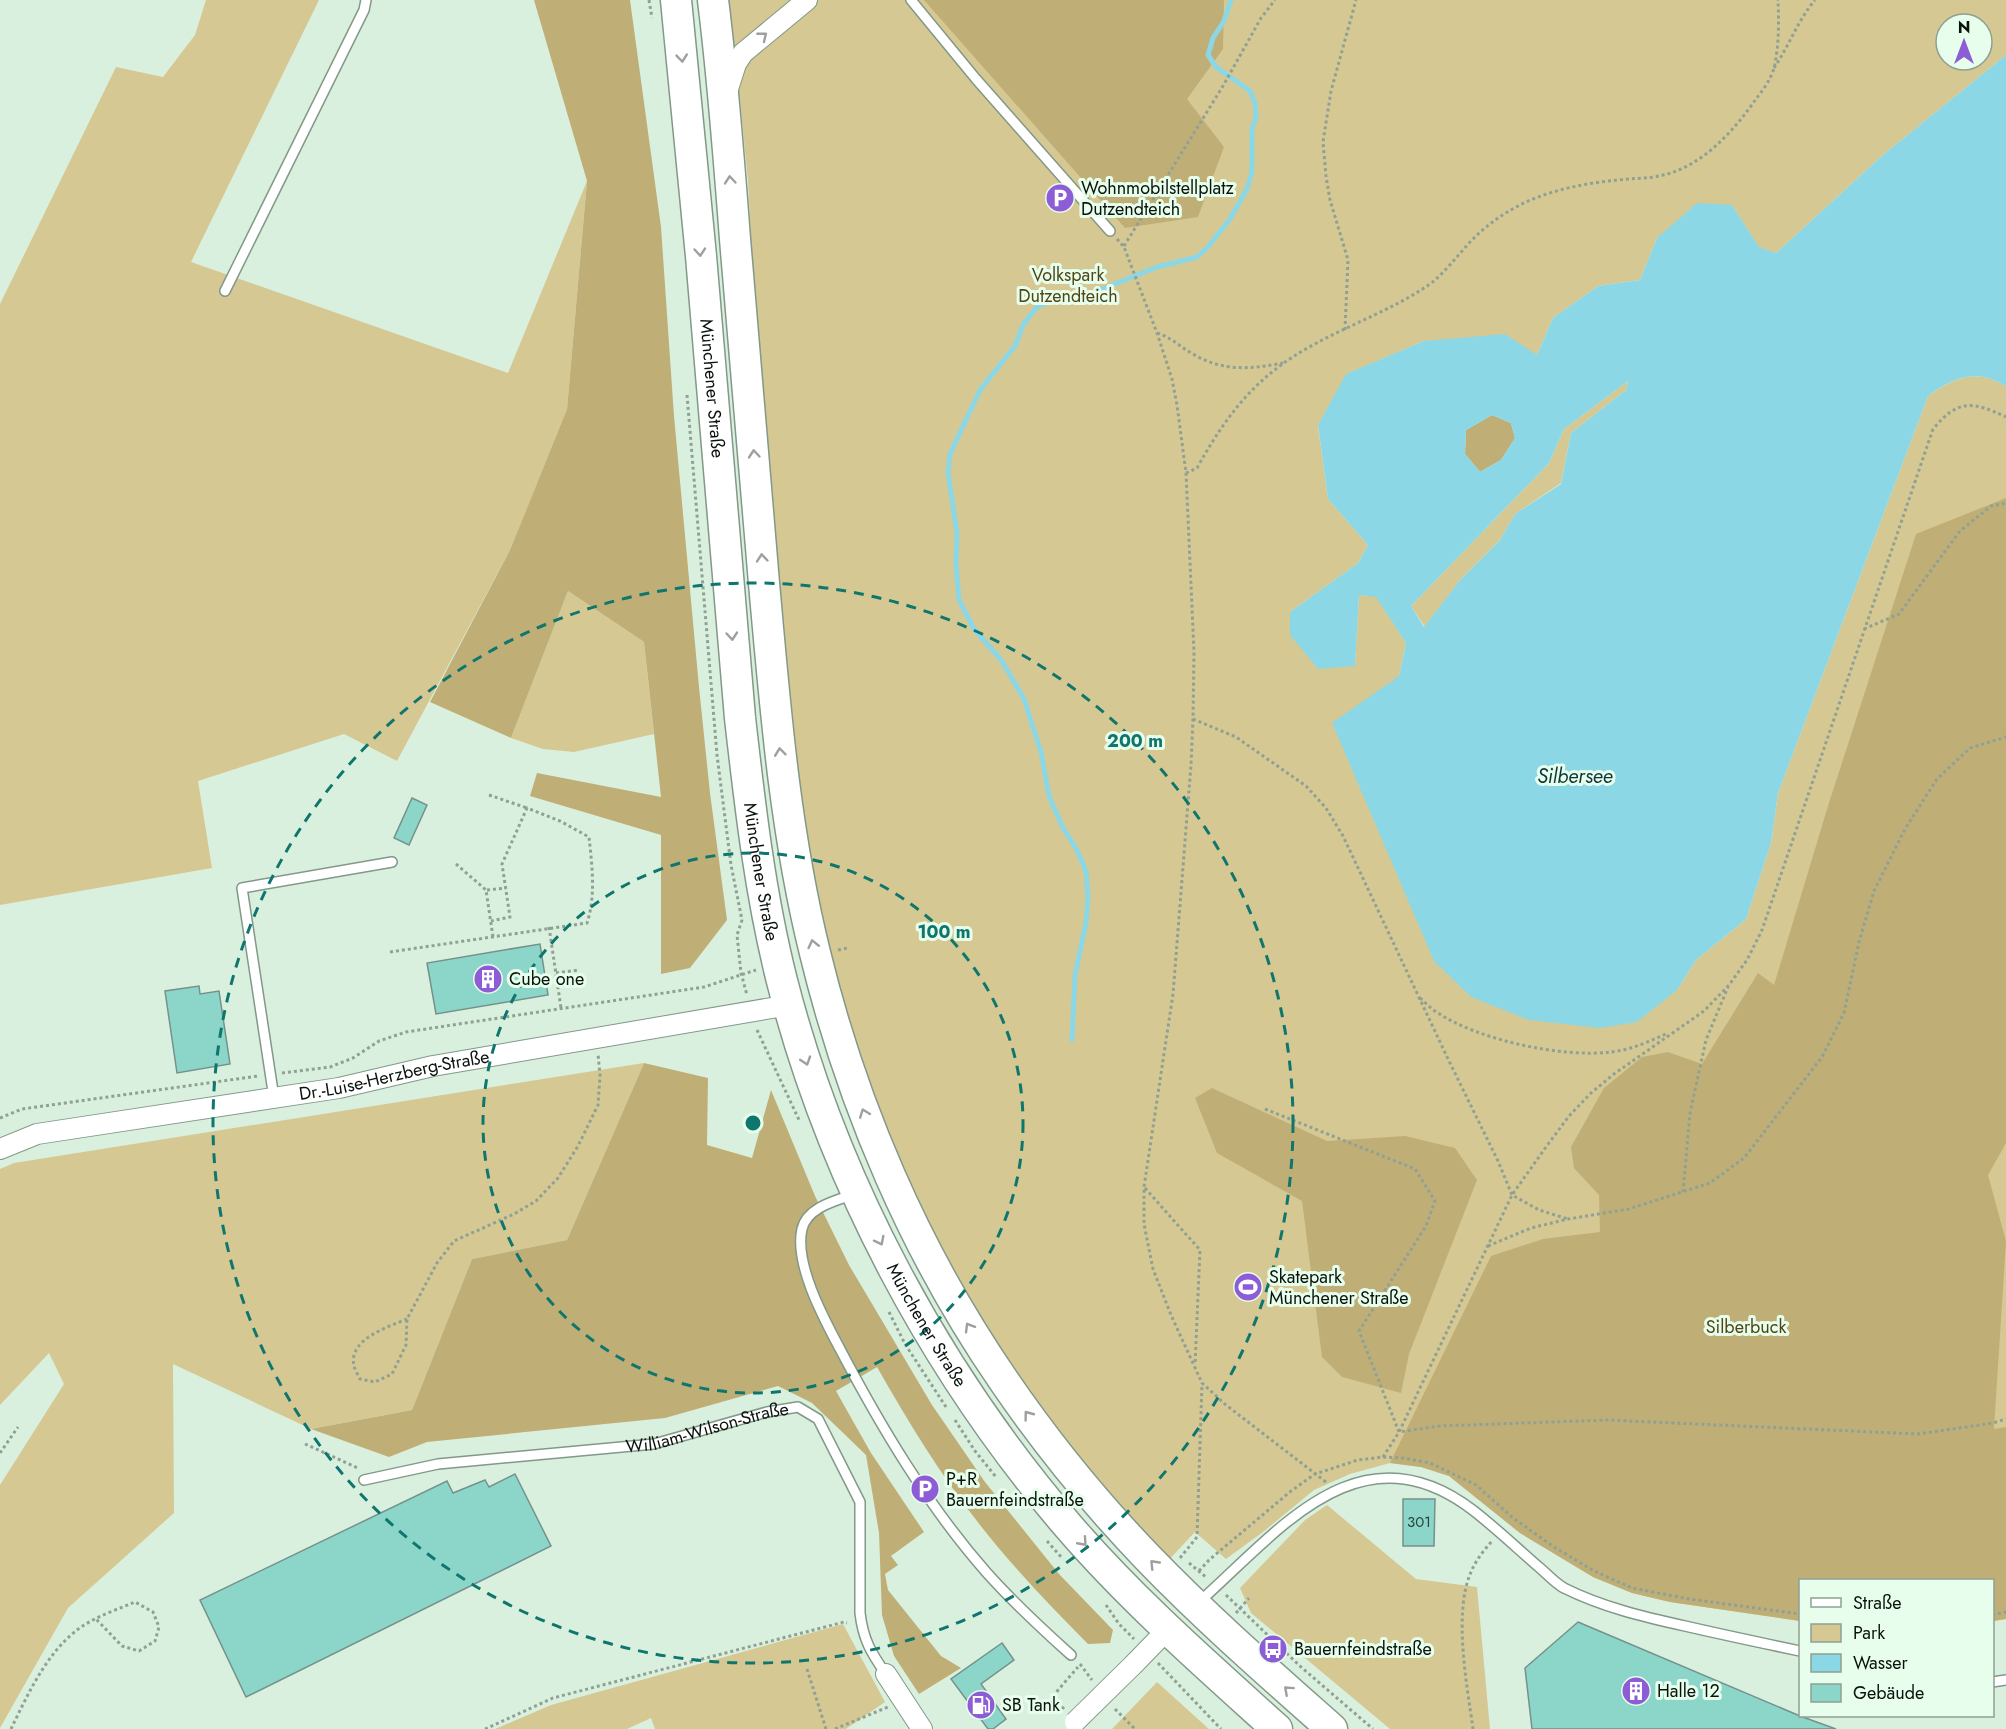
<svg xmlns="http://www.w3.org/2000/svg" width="2006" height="1729" font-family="Jost,sans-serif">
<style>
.green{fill:#d6c893;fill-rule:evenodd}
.forest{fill:#bfaf76}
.water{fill:#8cd7e6;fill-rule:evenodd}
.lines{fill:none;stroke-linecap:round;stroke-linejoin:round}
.stream{stroke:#8cd7e6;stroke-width:5}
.building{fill:#8bd6c9;stroke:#75918c;stroke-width:1.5}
.lane-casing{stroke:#829888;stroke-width:12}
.street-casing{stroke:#829888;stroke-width:22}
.primary-casing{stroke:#829888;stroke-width:33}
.path{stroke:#90a194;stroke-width:3;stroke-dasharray:3 3;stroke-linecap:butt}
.lane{stroke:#fff;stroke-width:9}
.street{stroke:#fff;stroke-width:20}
.primary{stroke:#fff;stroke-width:30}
.street-bridge-casing{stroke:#829888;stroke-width:22;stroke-linecap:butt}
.street-bridge{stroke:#fff;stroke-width:20}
.oneway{stroke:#9da09e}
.ring{fill:none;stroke:#0f766e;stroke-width:3;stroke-dasharray:10 8}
.labels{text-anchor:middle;stroke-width:6;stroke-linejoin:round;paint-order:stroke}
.number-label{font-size:15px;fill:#2a433b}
.poi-label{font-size:18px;fill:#0a120c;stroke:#e7feec;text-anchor:start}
.park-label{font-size:18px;fill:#514518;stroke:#e7feec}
.street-label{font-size:18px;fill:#0a120c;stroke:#e7feec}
.water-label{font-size:20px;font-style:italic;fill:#0e343a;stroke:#e7feec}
.centre{fill:#0f766e;stroke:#e7feec;stroke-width:3}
.ring-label{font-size:18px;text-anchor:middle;font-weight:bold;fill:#0f766e;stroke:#e7feec;stroke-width:6;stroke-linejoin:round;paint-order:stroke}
</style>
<rect width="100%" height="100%" fill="#daf0df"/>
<path class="green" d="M206,0h113l-128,262 317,111 79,-192 -20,228 -57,141 -113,211 -53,-27 -146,47 14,87 -212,37v-601l116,-237 47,10 32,-42z
M721,0h1285v55l-123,100 -107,98 -17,-5 -27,-43 -75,33 -17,42 -42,6 -45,32 -16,37 -113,-14 -77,33 -29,52 10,73 40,46 -10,18 -68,49 65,54 4,-71 17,1 30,47 -7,33 278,314 19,-30 50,-41 25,-76 7,-50 150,-397c27,-19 48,-28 78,-10v1233l-13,2 -1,-41h-192v41l-130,-19 -38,-9 -39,-16 -73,-44 -71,-57 -28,-9 -31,-4 -40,11 -36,16 -51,42 -37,27 -31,-27 -28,30 -88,-94 -113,-163 -110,-238 -59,-247 -43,-523 -6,-116 -8,-80 -8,-6zM1946,24h36v36h-36z
M1628,381l-2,9 -55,43 -10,50 -46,31 -15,26 -40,40 -35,47 -14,-21 138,-143 15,-34z
M568,591l76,51 10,92 -80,18 -31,-3 -32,-11z
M644,1063l-77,177 -95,19 -60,151 -101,19 -138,-65 1,149 -106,95 -68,120v-243l64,-101 -15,-31 -49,52v-236l14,-6z
M1327,1505l89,74 61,8 13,142h-100l-139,-116 -11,-25 65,-68z
M843,1624l42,78 -39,27h-191l-4,-11 -24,11h-132l56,-24z
M1157,1682l52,47h-97z"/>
<path class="forest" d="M534,0h96l31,227 13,189 25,271 11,106 17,127 -37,48 -29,6v-139l-131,-39 7,-23 124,24 -17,-155 -76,-51 -57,147 -81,-36 80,-152 57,-141 20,-228z
M924,0h300l-1,49 -36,50 37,48 -26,70 -73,11z
M1492,415l19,8 4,15 -14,22 -21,12 -15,-18 1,-24z
M2006,498v645l-18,32 18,66 -12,188 12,-2v192l-13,2 -1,-41h-192v41l-130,-19 -38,-9 -39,-16 -73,-44 -71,-57 -28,-9 -31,-4 101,-207 52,-17 57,-7 -1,-37 -25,-27 -3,-21 33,-59 38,-31 26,-5 34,12 56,-91 16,12 54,-179 88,-272z
M644,1063l64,15 -1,67 45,13 19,-68 44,106 34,69 83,140 53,77 74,92 54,56 -3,13 -22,1c-38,-38 -75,-77 -108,-119 -38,-48 -73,-105 -103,-158l-41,24 35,62 53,79 -33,24 7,9 -13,9 3,16 53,66 20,12 -42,26 -25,-38 -12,-41 -3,-82 -13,-78 -54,-52 -34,-17 -113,32 -238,24 -38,15 -78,-28 101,-19 60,-151 95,-19z
M1212,1088l115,53 78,-5 50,12 22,32 -68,174 -8,39 -59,-16 -20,-20 -20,-156 -85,-48 -22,-55z"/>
<path class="water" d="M2006,55v331c-30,-18 -52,-9 -78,10l-150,397 -7,50 -25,76 -50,41 -19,30 -40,32 -37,6 -71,-8 -58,-23 -37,-36 -102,-238 67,-47 7,-33 -30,-46 -17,-2 -4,71 -37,3 -28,-34v-23l68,-49 10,-18 -40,-46 -10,-74 28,-51 78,-33 81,-7 32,21 16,-37 45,-32 42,-6 17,-42 40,-35 35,2 27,42 17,6 107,-98zM1628,381l-2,9 -55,43 -10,51 -46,30 -15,26 -40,40 -36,47 -13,-21 138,-143 15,-34zM1492,415l19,8 4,15 -14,22 -21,12 -15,-18 1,-24z"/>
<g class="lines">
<path class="stream" d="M1072,1040l3,-65 11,-52 2,-26 -2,-26 -9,-21 -15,-24 -13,-30 -8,-44 -17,-53 -22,-38 -28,-32 -15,-29 -3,-36 1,-31 -9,-60 2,-19 30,-64 35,-44 8,-21 13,-17 15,-8 34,-4 72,-29 40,-10 10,-9 23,-29 17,-30 5,-17v-43l4,-12 -1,-14 -5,-12 -34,-24 -8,-12 5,-17 11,-17 7,-21"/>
</g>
<path class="building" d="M412,798l15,7 -18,40 -15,-7z
M540,944l8,51 -112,19 -9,-51z
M199,986l1,8 19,-3 11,73 -53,9 -12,-82z
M515,1474l36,72 -305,151 -46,-97 247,-119 6,12 32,-13 4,7z
M1403,1499h32l-1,47h-31z
M1578,1622l222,94 36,13h-304l-7,-61z
M1002,1643l12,17 -33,24 25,35 -13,10h-5l-37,-50z"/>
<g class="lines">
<g class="lane-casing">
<g id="lane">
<path d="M911,0l65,79 134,152"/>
<path d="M225,291l139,-281 2,-10"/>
<path d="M274,1098l-32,-210 150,-26"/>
<path d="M852,1195c-18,6 -45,13 -50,34 -8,35 22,90 38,120 41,78 88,157 147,224 26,29 55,56 84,82"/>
<path id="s1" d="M364,1480l74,-16 216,-20 113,-32 31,-5 20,12 42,83v111c3,26 11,40 26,61"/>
<path d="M1198,1603c81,-72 162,-180 276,-92 23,18 44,38 66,57 7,6 15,15 24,20 38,19 80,29 121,38 39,9 77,17 115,25"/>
<path d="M1992,1682l14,-2"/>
</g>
</g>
<g class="street-casing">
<g id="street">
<path d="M727,92l9,-28 7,-11 64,-53"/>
<path id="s2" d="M0,1149l37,-15 302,-46 94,-22 356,-61"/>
<path d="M1135,1663l33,-34"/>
<path d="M886,1674l36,55"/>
</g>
</g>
<g class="primary-casing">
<g id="primary">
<path id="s3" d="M676,0l25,256 39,462c10,88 20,176 42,263 51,199 153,390 287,546 63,73 136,137 208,202"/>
<path d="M713,0c10,79 16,159 22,239 10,115 19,229 29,344 11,124 21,249 51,370 37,152 100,299 189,428 43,63 92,123 145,178 58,60 121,115 183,170"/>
</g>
</g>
<path class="path" d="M649,0l3,18
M1774,68c15,-22 24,-48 41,-68
M1117,239l7,8 33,86 15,46 5,26 9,68 8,179 -1,67 -2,46 -18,229 -29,193v37l9,45 18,46 31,68 24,22 100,77
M1124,246l99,-160 38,-68 14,-18
M1345,330l3,-70 -18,-60 -4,-24 -3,-34 8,-51 25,-91
M1157,333c14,4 23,14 36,21 30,18 58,15 90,9
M687,395l30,360 14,110 11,55 -5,15 4,38 6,22
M1186,473l11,-5c30,-54 60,-93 116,-123 38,-21 81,-36 117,-61 17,-13 29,-31 44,-46 15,-15 33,-27 52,-36 29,-13 61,-19 92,-22 14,-2 28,-1 41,-4 42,-8 74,-44 97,-77 7,-9 15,-20 18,-31 5,-21 5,-46 4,-68
M1864,629l35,-15 61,-83 31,-25 15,-3
M1193,719l43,18 70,49 20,22 17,28 106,225 49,100 14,34 27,15 29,9
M489,795l38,13
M456,864l30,26 7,47
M487,890l19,-2
M549,927l12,81
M838,950l10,-2
M390,952l197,-29c9,-27 5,-58 2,-86l-29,-16 -33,-13 -25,56 8,53 -19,4
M556,973l23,-3
M1420,998c6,5 11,11 18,15 41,27 124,45 173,39 20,-2 39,-11 57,-19
M757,1030l43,92
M282,1073l48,-6 23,-9 26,-17 27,-9 298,-45 52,-17
M1265,1109l150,60 20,32 -9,25 -67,105 40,101 40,-6 168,-6 311,14 75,-11 13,-4
M0,1118l22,-9 236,-33
M1145,1188l55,62 -5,115
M1683,1192l7,-79 16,-73 22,-53
M1488,1246l43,-18 37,-9 61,-10 81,-26 34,-25 78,-101 22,-44 15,-71 15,-51 31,-62 32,-50 33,-31 36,-11
M889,1312l16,32 41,63
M407,1319c-19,8 -59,20 -53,47 1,4 4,9 6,13l15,3 17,-8 14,-29 1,-26 30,-56 17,-22 60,-27 22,-13 22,-23 20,-32 20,-41 2,-30 -2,-21
M955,1420l20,31 21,26
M305,1444l53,24
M0,1453l18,-26
M1383,1457l16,-25 113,-237 34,-48 23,-31 22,-23 23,-19 90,-63 25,-26 18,-25 15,-30 171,-501c25,-30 39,-28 73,-12
M1047,1541l16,18
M1180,1558l17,-21 5,-154
M1189,1563l18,15
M1199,1571l10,-11 82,-69 24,-17 43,-14 25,-3 20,1 27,5 46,22 37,33 41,29 40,24 38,17 57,11 111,15
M1226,1595l75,72 72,62
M1106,1605l13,19 15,15
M1236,1613l13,-15
M1992,1615l14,-3
M1158,1663l63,66
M1080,1664l12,16
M807,1669l19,60
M1064,1709l-12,-12 26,-30
M1115,1709l20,20
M11,1729c17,-35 35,-75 66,-99 17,-13 39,-20 58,-28l18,10 6,15 -4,14 -16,10 -17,-5 -26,-27
M485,1729l68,-31 291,-76 3,1
M835,1729l53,-22
M1473,1729c-6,-44 -20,-116 -2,-157 5,-12 13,-22 21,-31"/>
<use href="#lane" class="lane"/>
<use href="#street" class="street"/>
<use href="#primary" class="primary"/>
<g class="street-bridge-casing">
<path id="street-bridge" d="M1075,1722l60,-59"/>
</g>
<use href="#street-bridge" class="street-bridge"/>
</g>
<defs><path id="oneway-chevron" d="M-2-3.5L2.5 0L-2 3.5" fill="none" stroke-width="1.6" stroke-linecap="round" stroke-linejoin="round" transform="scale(1.5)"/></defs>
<g class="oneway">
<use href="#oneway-chevron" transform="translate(763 36) rotate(-39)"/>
<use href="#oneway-chevron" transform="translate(682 58) rotate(84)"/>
<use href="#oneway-chevron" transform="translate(730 180) rotate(-95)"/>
<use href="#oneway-chevron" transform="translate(700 252) rotate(85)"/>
<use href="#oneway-chevron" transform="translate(754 454) rotate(-95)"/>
<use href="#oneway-chevron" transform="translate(762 558) rotate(-95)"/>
<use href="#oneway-chevron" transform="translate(732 636) rotate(85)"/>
<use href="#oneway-chevron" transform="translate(780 752) rotate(-97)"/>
<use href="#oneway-chevron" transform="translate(813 944) rotate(-103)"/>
<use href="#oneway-chevron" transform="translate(806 1061) rotate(72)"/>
<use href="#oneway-chevron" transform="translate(864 1113) rotate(-111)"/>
<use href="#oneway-chevron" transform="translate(880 1241) rotate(63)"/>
<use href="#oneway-chevron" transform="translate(969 1327) rotate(-121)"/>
<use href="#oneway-chevron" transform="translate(1028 1415) rotate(-127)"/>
<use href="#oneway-chevron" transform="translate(1083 1542) rotate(48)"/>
<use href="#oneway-chevron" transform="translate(1154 1564) rotate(-134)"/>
<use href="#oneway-chevron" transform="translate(1288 1690) rotate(-138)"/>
</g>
<g class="ring">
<circle cx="753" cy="1123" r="270"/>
<circle cx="753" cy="1123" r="540"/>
</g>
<defs>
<g id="parking-disc" transform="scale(1.5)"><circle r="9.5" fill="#8d5dd6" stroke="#e7feec"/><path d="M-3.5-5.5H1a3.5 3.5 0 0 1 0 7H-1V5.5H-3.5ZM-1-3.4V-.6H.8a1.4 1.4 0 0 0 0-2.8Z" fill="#fff"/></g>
<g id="building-disc" transform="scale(1.5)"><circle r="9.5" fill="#8d5dd6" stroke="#e7feec"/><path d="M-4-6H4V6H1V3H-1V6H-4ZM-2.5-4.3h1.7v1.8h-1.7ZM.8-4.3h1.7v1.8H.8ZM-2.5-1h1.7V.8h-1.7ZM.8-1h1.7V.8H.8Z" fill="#fff"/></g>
<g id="stadium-disc" transform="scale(1.5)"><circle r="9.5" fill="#8d5dd6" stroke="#e7feec"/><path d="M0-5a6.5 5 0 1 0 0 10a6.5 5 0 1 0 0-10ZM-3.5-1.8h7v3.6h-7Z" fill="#fff"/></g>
<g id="bus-disc" transform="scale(1.5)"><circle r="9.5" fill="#8d5dd6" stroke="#e7feec"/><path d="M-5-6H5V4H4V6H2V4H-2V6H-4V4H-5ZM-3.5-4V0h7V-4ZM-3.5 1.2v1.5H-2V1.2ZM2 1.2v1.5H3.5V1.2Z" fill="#fff"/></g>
<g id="fuel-disc" transform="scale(1.5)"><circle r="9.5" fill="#8d5dd6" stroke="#e7feec"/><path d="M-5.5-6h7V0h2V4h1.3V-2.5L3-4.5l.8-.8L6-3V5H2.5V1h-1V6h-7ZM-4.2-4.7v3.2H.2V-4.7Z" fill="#fff"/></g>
</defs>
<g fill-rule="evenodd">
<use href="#parking-disc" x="1060" y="198"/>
<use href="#building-disc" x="488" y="979"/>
<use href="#stadium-disc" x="1248" y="1287"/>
<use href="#parking-disc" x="925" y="1489"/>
<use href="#bus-disc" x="1273" y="1649"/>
<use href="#building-disc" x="1636" y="1691"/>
<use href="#fuel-disc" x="981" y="1705"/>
</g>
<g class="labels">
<g class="number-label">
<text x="1419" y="1527">301</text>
</g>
<g class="poi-label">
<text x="1081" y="194">Wohnmobilstellplatz<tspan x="1081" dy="21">Dutzendteich</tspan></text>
<text x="509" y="985">Cube one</text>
<text x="1269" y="1283">Skatepark<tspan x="1269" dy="21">Münchener Straße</tspan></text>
<text x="946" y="1485">P+R<tspan x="946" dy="21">Bauernfeindstraße</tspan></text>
<text x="1294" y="1655">Bauernfeindstraße</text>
<text x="1657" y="1697">Halle 12</text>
<text x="1002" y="1711">SB Tank</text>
</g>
<g class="park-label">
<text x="1068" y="281">Volkspark<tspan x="1068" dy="21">Dutzendteich</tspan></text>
<text x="1746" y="1333">Silberbuck</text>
</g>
<g class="street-label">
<text dy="6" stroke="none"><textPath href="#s3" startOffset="390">Münchener Straße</textPath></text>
<text dy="6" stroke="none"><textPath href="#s3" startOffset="876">Münchener Straße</textPath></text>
<text dy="6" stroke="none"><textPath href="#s2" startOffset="402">Dr.-Luise-Herzberg-Straße</textPath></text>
<text dy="6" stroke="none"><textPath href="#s3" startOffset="1362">Münchener Straße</textPath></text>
<text dy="6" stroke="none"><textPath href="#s1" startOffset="348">William-Wilson-Straße</textPath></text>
</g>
<g class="water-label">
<text x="1575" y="783">Silbersee</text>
</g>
</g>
<circle cx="753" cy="1123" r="9" class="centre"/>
<g class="ring-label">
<text x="1135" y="747">200 m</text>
<text x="944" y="938">100 m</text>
</g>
<rect x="1799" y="1579" width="195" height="138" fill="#e7feec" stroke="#8fa092" stroke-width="1.5"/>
<rect x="1811" y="1598" width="30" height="9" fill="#ffffff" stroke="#8fa092" stroke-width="1.5"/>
<text x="1853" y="1609" font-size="18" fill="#0a120c">Straße</text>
<rect x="1811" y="1624" width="30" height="18" fill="#d6c893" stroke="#8fa092" stroke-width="1.5"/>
<text x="1853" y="1639" font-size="18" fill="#0a120c">Park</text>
<rect x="1811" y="1654" width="30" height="18" fill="#8cd7e6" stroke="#8fa092" stroke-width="1.5"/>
<text x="1853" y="1669" font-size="18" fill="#0a120c">Wasser</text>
<rect x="1811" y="1684" width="30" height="18" fill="#8bd6c9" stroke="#8fa092" stroke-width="1.5"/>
<text x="1853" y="1699" font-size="18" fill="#0a120c">Gebäude</text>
<g transform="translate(1964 42)"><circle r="28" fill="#e7feec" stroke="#8fa092" stroke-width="1.5"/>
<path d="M0-4.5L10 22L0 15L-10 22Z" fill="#8d5dd6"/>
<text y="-9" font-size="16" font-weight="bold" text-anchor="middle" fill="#0a120c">N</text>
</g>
</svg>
